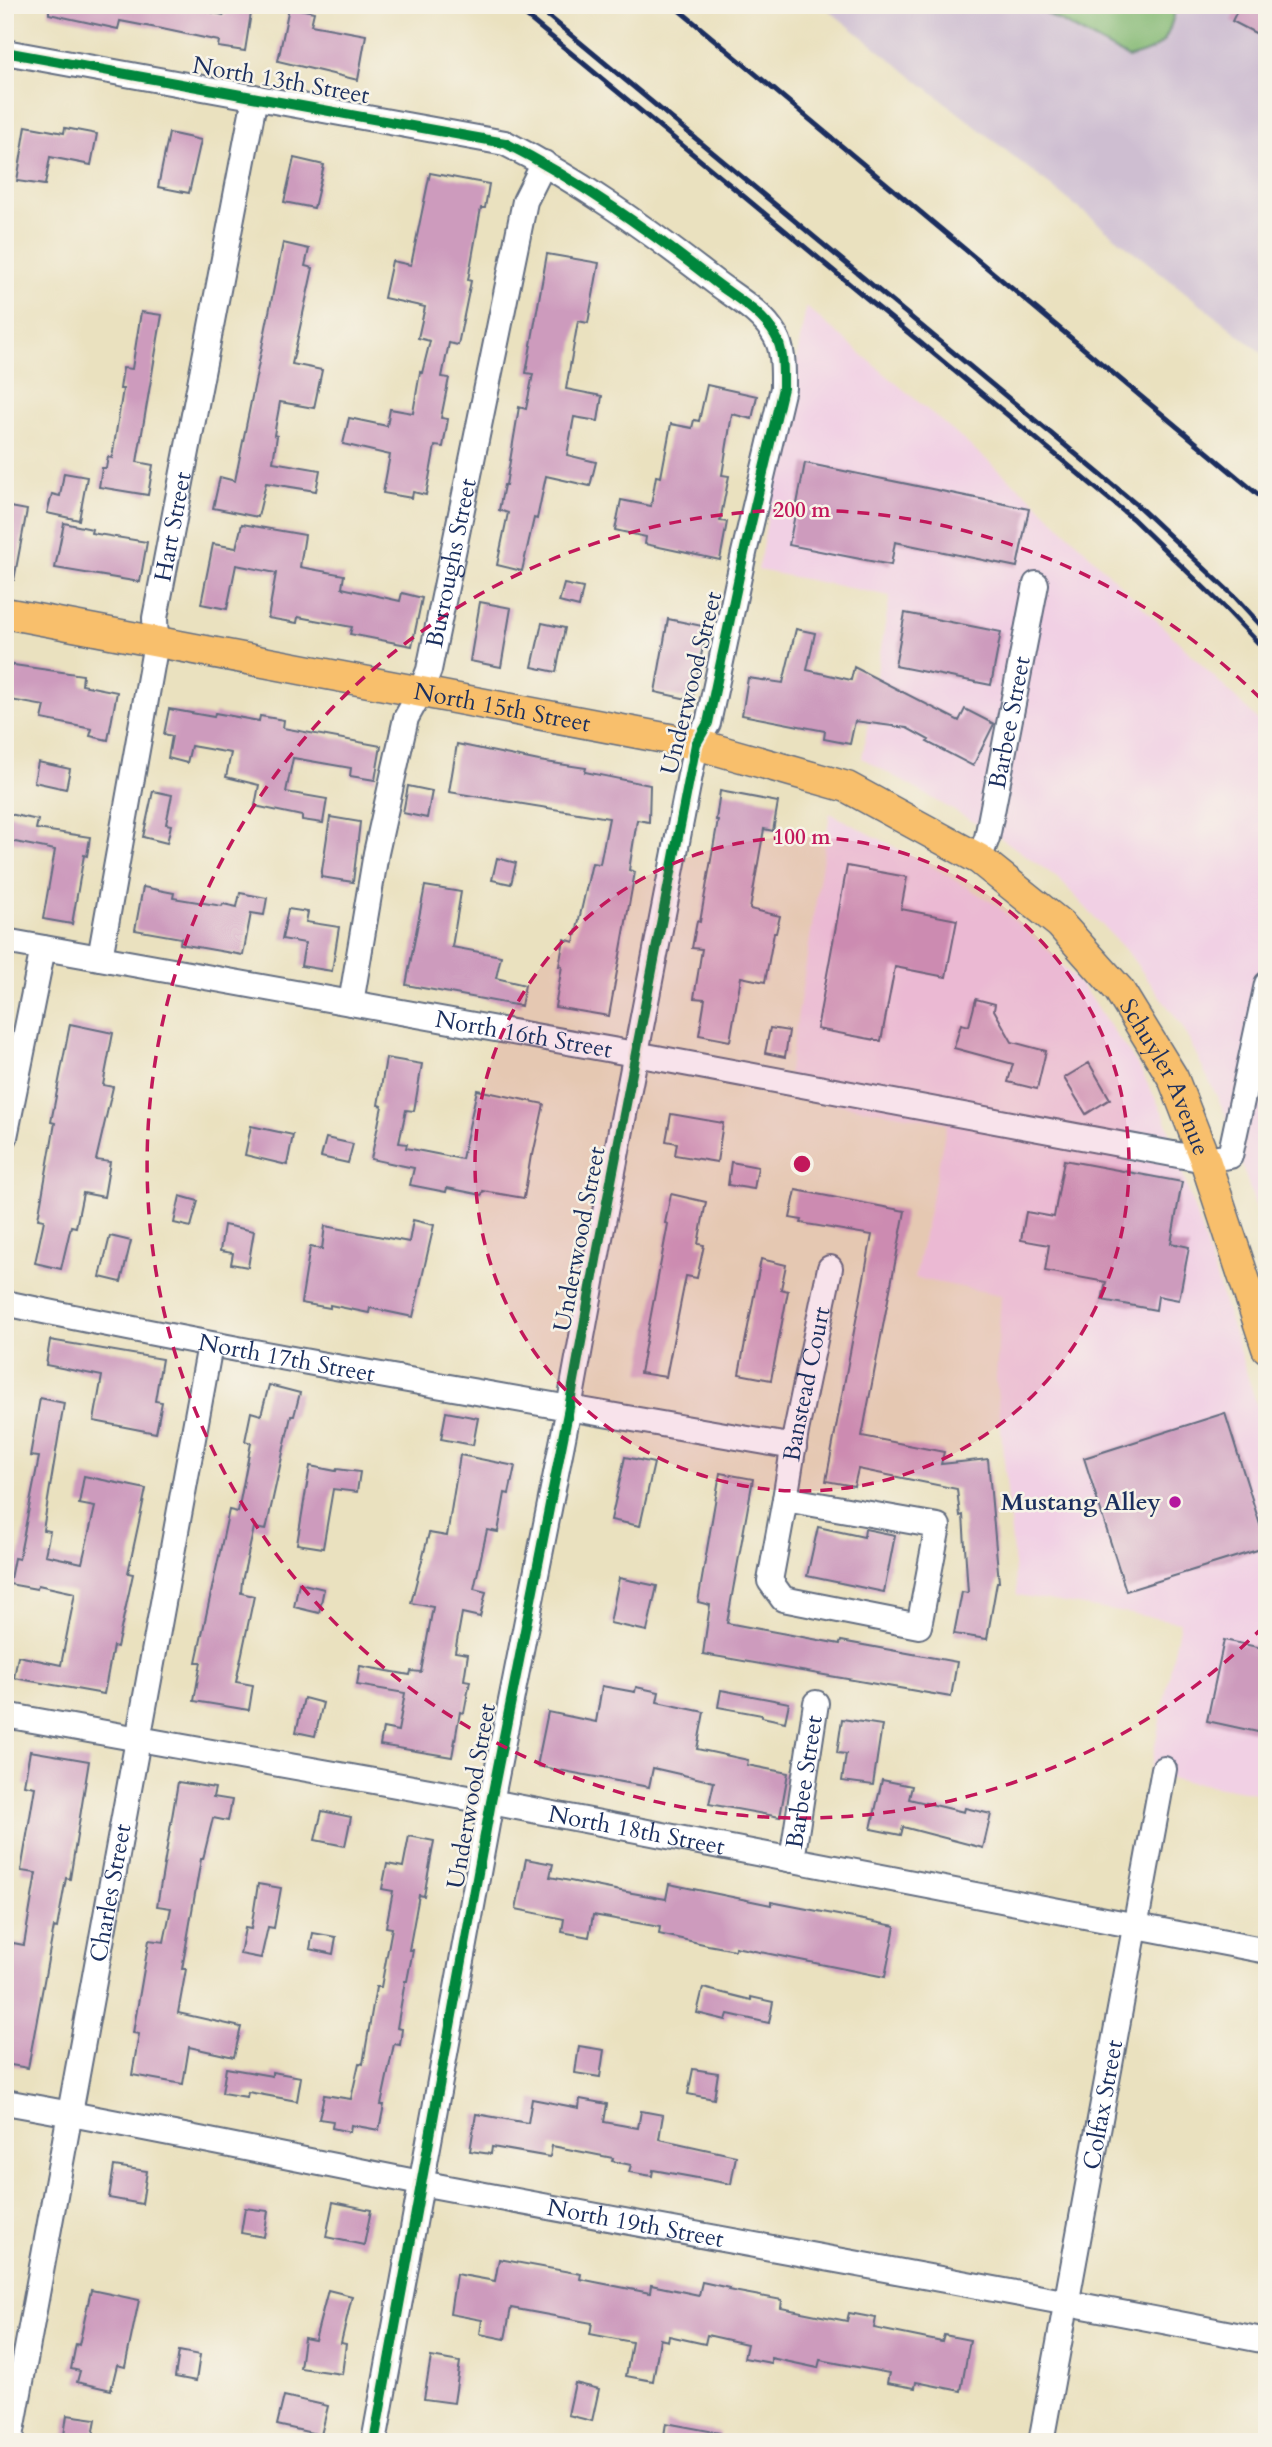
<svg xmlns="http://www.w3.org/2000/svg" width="1272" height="2447" font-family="Cardo,serif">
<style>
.built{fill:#f1d0e4}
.industrial{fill:#cebed1}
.forest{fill:#86ba76;stroke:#50746a;stroke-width:2}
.building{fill:#cd9bbd}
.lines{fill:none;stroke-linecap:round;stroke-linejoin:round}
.minor-casing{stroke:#636d80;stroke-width:28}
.major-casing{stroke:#636d80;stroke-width:33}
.minor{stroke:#fff;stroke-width:24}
.major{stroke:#f8bf6c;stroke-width:30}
.rail{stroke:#1b2f5e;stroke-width:5}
.cycleway-casing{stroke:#f7f3e8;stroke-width:15}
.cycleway{stroke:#00873e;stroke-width:10}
.ring{fill:none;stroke:#c2185b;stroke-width:3.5;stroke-dasharray:12 9}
.poi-dot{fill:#b5179e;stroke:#f7f3e8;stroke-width:2.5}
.labels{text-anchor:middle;stroke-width:5;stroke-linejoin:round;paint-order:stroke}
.street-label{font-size:24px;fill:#1b2f5e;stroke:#f7f3e8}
.poi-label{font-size:24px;font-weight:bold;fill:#1b2f5e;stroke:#f7f3e8;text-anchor:end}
.centre{fill:#c2185b;stroke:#f7f3e8;stroke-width:3.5}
.ring-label{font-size:21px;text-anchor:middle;font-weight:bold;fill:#c2185b;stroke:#f7f3e8;stroke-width:5;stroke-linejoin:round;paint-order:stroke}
</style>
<rect width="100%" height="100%" fill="#f7f3e8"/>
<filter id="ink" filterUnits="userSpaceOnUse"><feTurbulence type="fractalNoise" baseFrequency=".0143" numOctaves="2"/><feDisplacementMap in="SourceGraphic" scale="14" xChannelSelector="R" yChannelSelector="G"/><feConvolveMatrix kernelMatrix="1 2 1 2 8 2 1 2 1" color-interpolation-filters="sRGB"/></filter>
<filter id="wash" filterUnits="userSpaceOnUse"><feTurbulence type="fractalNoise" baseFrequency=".00686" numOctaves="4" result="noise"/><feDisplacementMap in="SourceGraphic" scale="28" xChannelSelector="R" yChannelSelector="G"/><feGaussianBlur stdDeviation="1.57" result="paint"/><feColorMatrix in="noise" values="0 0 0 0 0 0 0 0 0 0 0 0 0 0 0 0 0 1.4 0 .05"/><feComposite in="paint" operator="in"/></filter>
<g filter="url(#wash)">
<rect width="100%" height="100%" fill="#eae1bf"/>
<path class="built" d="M806,307l227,192 234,230v512l-43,-130 -42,-85 -53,-72 -70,-75 -61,-43 -136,-78 28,-162 -132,-26z
M830,813l103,54 62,37 52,45 36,39 56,79 26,50 102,320v358l-118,-20 31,-153 -163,-27 -21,-216 5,-84 -86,-17 32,-155 -162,-28z"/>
<path class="industrial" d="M822,5h445v352z"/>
<path class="forest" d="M1031,5h146c-11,37 -10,42 -49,53z"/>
<g id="blocks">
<path class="building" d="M49,5h130l45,10 1,-7 26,5 -6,38 -27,-4 1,-6 -52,-11 -47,-9 -2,8 -69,-15z
M1240,5h27v34l-35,-18z
M289,7l25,5 -3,13 55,10 -8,45 -80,-19z
M26,126l38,7 1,-5 32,6 -6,31 -41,-8 -5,28 -28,-4z
M169,133l32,7 -12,53 -31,-6z
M294,158l30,7 -10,43 -30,-6z
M430,173l59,11 -4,24h-4l-13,72 3,1 -13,64 -9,-2 -7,34 7,1 -8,40 7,1 -5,28 -8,-1 -9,49 -13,-3 -1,6 -29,-5 7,-38 -47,-11 6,-26 38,8 3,-17 23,4 7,-41 2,1 8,-32 -12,-3 7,-31 -41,-9 8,-37 19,4z
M283,243l26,6 -4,17 8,2 -21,96 30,6 -8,38 -34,-6 -6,33 3,1 -4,26 47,8 -4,21 -50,-8 -8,34 -45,-9 7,-31 15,4z
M547,254l52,9 -11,60 -10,-2 -12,68 36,7 -4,25 -24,-4 -7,38 29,7 -6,24 -44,-10 -9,43 -3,-1 -12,53 -25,-6 11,-52 -9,-3 5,-25h2l13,-78 7,2 7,-35 -7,-1z
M141,312l21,3 -25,147 16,3 -5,30 -49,-8 3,-19h4l2,-11 4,1 11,-69h-3l3,-21 9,1z
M707,385l50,11 -5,23 -20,-5 -10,61 7,1 -9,45 7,1 -7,38 -75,-16 1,-7 -31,-7 6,-30 30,6 5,-30 5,1 10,-53 21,4 2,-8 5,1z
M805,463l224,46 -12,58 -122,-25 -4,23 -102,-20z
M64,473l23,4 -8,43 -32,-7 5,-19 8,2z
M5,506l22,4 -13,70 -9,-1z
M64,523l28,6 -1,4 56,9 -7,40 -85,-14z
M242,524l63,11 -5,32 44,8 -2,13 58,13 2,-8 20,5 -10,48 -62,-12 2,-7 -54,-10 -1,6 -29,-5 8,-45 -40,-8 -9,44 -26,-5 12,-60 23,4z
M564,584l19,4 -4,19 -20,-5z
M480,602l31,6 -10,59 -31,-6z
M905,613l96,19 -10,53 -96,-19z
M668,619l39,8 -15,73 -37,-8z
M542,623l23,5 -9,44 -24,-5z
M796,629l19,4 -8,37 44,10 3,-13 105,54 6,-12 29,15 -21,42 -46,-24 2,-2 -22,-12 -52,-7 -5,23 -26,-5 1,-8 -83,-16 6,-37 35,5z
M7,664l76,11 -1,10 35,7 -9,48 -18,-4 2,-7 -50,-10 3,-13 -40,-7z
M169,709l45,8 1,-4 44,8 1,-5 24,4 -1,8 98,18 -6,34 -25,-4 1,-8 -58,-10 -7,34 41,7 -4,24 -21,-3v-4l-47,-10 4,-21 -33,-8 5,-24 -40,-7 -4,17 -19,-5 4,-22 -8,-2z
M457,744l82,17 47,7 -1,4 65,13 -1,37 -12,-2 -8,50 6,2 -26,144 -54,-9 7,-41h-3l5,-27 10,3 18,-79 8,1 9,-46 -160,-26z
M38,762l32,7 -4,20 -32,-7z
M408,786l24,5 -5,27 -24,-5z
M153,791l19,4 -6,29 5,1 -4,18 -24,-6z
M720,791l58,11 -5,29 -9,-2 -14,80 30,7 -4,17h-2l-9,49 -24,-5 -11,64 -31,-6 6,-36 -11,-1 8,-49 -10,-1 5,-27 3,1 18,-102h-2z
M5,813l33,7 -2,9 54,8 -3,19 -3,-1 -12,69 -29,-5 12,-69 -50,-10z
M330,817l30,5 -7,60 -32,-5z
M497,858l19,5 -5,21 -19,-4z
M847,866l60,11 -6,32 56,11 -11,57 -51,-10 -14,74 -64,-12z
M425,886l36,6 -9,55 49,9 -5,22 29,7 -4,21 -115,-21z
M143,887l31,6 -1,5 49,8 1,-2 14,3 3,-14 27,5 -3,17 -13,-2 -8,42 -63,-11 1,-6 -46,-8z
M288,909l20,3 -2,10 33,5 -7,44 -31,-5 4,-23 -23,-4z
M976,999l19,5 -1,6 18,32 34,9 -9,38 -29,-7 5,-18 -59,-16 7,-24 8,2z
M70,1024l43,9 -10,52 10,2 -17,73 14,2 -6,35 -21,-4 -7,34 -5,-1 -10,43 -26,-6 9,-43 -6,-1 17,-96 -4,-1z
M770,1028l19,3 -4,26 -20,-4z
M386,1058l36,6 -8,47 -8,-1 -7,33 8,1 -1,4 56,11 15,-69 67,14 -11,51h-2l-7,43 -41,-7 -1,4 -35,-7 -1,4 -36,-7 4,-17 -43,-9 11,-53 -4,-1z
M1089,1063l21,36 -24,15 -22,-36z
M671,1114l52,9 -6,39 -42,-7 2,-12 -11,-2z
M251,1126l42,9 -6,30 -42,-10z
M326,1138l27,6 -5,19 -27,-6z
M1064,1160l118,22 -11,61 18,4 -10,53 -21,-4 -2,14 -54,-10 4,-18 -61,-11 4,-26 -28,-5 5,-28 28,5z
M731,1162l27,5 -4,22 -26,-4z
M796,1190l109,21 -43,225 82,16 -3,12 47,-5 11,123h-2l-10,57 -33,-5 8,-42 6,1 -5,-78 -3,1 -3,-27 -99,-20 -4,17 -28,-5 46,-246 -71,-12 1,-3 -12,-2z
M671,1194l35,8 -8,42 6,1 -7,33 -11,-2 -20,101 -26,-4 28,-149 -3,-1z
M180,1196l18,5 -7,26 -17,-4z
M413,1220l21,5 -21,92 -43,-9 -1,5 -39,-8v3l-29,-5 9,-56 12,2 3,-23 84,16z
M224,1225l30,6 -6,36 -17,-3 2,-11 -13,-2z
M110,1236l21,5 -10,41 -21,-5z
M761,1259l25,6 -5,24 7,2 -17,89 -32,-6z
M50,1340l112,19 -7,42 7,1 -6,31 -62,-12 8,-45 -56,-11z
M269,1385l31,8 -6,23h-3l-25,114 -12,-2 -12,53 -1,12 13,3 -18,86 17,3 -4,25 -55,-9 7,-39h-5l33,-152 9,2 13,-69 -6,-2 6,-29 10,3z
M40,1398l24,5 -21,127 7,1 -5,24 37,8 13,-56 -16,-3 5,-28 62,13 -18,84 5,1 -16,73 -4,-1 -9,48 -90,-16 4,-22 43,9 14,-72 -37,-8 -1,4 -28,-5 5,-26 5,1 20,-102 -9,-1z
M446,1412l32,6 -5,27 -32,-6z
M1225,1413l42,134 -141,44 -42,-133z
M460,1455l55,11 -6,28 -4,-1 -7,39 -11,-2 -13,59 12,3 -6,25 -18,-4 -7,39 13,2 -4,26 6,1 -6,32 -4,-1 -8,45 -72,-12 3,-17 15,3 7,-38 -48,-8 3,-19 50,9 1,-4 10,1 12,-65 -22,-4 18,-70 18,3z
M625,1457l29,6 -14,63 -29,-6z
M310,1466l26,5 1,-2 23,3 -3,20 -24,-3 -10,59 -26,-4z
M720,1473l33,6 -26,144 113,21 1,-3 116,21 -6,35 -248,-43 7,-49 -12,-3z
M818,1527l46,10 1,-8 30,6 -11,57 -77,-16z
M619,1578l38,8 -10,45 -37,-8z
M299,1583l25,6 -5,24 -25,-6z
M1224,1640l43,9v85l-60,-13z
M602,1686l33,6 1,-5 23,5 -2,10 47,10 -7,37 51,11 -1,5 41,8 -8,44 -71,-13 5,-22 -61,-14 -4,19 -112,-21 11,-54 48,10z
M721,1690l68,13 -4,19 -23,-5v-2l-44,-8z
M304,1698l19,5 -8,33 -19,-4z
M842,1719l40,6 -9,60 -31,-4 4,-27 -9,-1z
M30,1751l59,10 -19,118 -4,-1 -9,50 -3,-1 -26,141 -23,-4v-80l8,-41 11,2 12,-72 -15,-2 14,-84 -11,-2z
M882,1780l30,6 -3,13 55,13 1,-4 26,6 -8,34 -80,-21 -2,8 -30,-6z
M178,1782l37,6 -2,9 19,3 -4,21 -15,-3 -10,41h-2l-19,110h4l-8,44 63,14 -7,30 -45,-10 -6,37 -51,-9 7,-41 -6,-1 16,-93 15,2 7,-34 -14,-2z
M322,1811l29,6 -6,29 -30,-6z
M409,1836l25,5 -10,55 -5,-1 -10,55h4l-6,31h-2l-8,47 5,1 -2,16 -6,-1 -13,61h3l-5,25 -28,-5 -1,7 -18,-4 1,-7 -14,-2 5,-24 27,4 8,-36 4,1 13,-77h5l11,-59 -6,-1 7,-36 -11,-2 5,-25 16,3z
M526,1859l27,5 -3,13 60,12 56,10 3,-15 102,21v-3l124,24 -10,51 -150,-30v3l-27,-5 -49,-11 1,-7 -67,-12 -4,22 -27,-5 2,-13 -48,-10z
M258,1884l23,4 -7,40 -6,-1 -7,31 -21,-4 5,-26 6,1z
M313,1933l23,4 -3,17 -23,-5z
M703,1988l48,12v-3l22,5 -4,21 -41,-9 -2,6 -29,-7z
M579,2046l25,4 -4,27 -25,-4z
M226,2068l46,8v-4l29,5 -4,24 -49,-9 -1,5 -25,-4z
M693,2069l25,4 -4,26 -26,-5z
M532,2099l47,9 1,-9 27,5 -3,18 34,6 3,-17 22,4 -4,24 77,17 -5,28 -78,-14 -1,6 -23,-4 2,-7 -19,-4 1,-3 -61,-12 -2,11 -58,-10 -1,7 -21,-3 6,-37 52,9z
M114,2166l33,5 -5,33 -33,-6z
M333,2202l38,8 -7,35 -38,-8z
M245,2208l23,3 -4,26 -23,-4z
M499,2259l82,15 -1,5 70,14 1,-8 48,10 3,-13 27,6 -1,2 54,10 -1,8 66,13 2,-8 27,5 -2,10 68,14 2,-7 26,5 -9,51 -45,-9 -1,6 -28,-5 2,-10 -69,-13 -2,8 -47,-10v5l-27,-5 3,-14 -40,-9 -2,9 -36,-8 -1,5 -8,-2 -7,42 -27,-5 6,-34 -42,-8 2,-11 -81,-15 -6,31 -25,-5 2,-14 -32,-6 6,-40 39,7z
M91,2290l48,10 -14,67 -8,-2 -6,25 -34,-8 3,-11 -9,-2 5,-25 3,1z
M328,2290l24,6 -11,47 5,1 -4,30 -42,-6 4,-30 11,2z
M179,2351l21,4 -4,26 -21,-4z
M431,2357l29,5 -6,41 -30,-4z
M575,2383l24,6 -7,32 -24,-6z
M284,2396l44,10 -7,29 -44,-10z
M67,2415l29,4 -4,23h-29z
M666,2423l54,10 -1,9h-56z"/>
</g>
</g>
<g filter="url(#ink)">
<use href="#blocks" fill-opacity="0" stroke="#636d80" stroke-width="2"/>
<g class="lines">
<g class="minor-casing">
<g id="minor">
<path d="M5,52l500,91c75,38 143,87 210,139 21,16 47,30 60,53 9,15 8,35 8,53l-39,165 -36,170 -12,21 -96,494 -31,170 -78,394 -117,640"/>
<path id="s1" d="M979,859l8,-21 49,-254"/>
<path id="s2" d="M5,941l652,117 548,102 25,-4 37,-172"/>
<path id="s3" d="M100,958l56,-315 -1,-25 100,-521"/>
<path id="s4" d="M351,1003l25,-150 30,-135 14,-25 9,-23 96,-469 19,-38"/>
<path d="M5,1137l38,-189"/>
<path id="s5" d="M5,1303c262,55 526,98 789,144"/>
<path d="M785,1499l153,27 -19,100 -136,-27 -13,-18z"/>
<path id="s6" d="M785,1499l11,-68 34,-163"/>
<path id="s7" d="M5,1715l486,87 776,149"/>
<path id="s8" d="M792,1860l24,-157"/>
<path id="s9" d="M5,2102c147,26 291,57 437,85 275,52 550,100 825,154"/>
<path id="s10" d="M10,2442l200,-1097"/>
<path id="s11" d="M1041,2442l123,-673"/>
</g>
</g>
<g class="major-casing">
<g id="major">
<path id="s12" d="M5,613l691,131 151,43 132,72 81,65 59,66 54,88 32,82 62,188"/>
</g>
</g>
<use href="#minor" class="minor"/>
<use href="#major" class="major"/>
<path class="rail" d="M513,5l620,514 94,91 40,42
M535,5l602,500 99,93 31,34
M673,5l594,497"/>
<g class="cycleway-casing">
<path id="cycleway" d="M5,52l500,91c75,38 143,87 210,139 21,16 47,30 60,53 9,15 8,35 8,53l-39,165 -36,170 -12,21 -96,494 -31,170 -78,394 -117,640"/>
</g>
<use href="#cycleway" class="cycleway"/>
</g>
</g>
<circle cx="802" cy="1164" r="327" fill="#c2185b" fill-opacity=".12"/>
<g class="ring">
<circle cx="802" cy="1164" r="327"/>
<path d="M1264 1626A654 654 0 1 1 1264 702"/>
</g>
<circle class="poi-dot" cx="1175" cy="1502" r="7"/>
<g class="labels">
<g class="street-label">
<text transform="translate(281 80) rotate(10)" y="8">North 13th Street</text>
<text dy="8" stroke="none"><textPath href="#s3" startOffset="438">Hart Street</textPath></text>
<text dy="8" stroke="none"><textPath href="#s4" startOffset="453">Burroughs Street</textPath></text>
<text transform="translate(691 683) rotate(-76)" y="8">Underwood Street</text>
<text dy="8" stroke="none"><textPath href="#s12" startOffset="506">North 15th Street</textPath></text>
<text dy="8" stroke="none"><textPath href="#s1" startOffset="140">Barbee Street</textPath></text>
<text dy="8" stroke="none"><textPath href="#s2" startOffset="527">North 16th Street</textPath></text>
<text dy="8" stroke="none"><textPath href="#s12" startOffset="1302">Schuyler Avenue</textPath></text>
<text transform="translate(579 1239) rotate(-79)" y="8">Underwood Street</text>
<text dy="8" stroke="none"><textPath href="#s5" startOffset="287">North 17th Street</textPath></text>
<text dy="8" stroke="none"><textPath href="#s6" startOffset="117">Banstead Court</textPath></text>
<text dy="8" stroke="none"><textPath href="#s8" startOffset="79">Barbee Street</textPath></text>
<text transform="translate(471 1796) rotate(-80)" y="8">Underwood Street</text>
<text dy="8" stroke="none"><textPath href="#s7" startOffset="642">North 18th Street</textPath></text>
<text dy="8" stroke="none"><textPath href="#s10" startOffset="558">Charles Street</textPath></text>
<text dy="8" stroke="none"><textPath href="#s11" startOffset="343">Colfax Street</textPath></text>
<text dy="8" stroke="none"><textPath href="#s9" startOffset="642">North 19th Street</textPath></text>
</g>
<g class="poi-label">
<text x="1161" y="1510">Mustang Alley</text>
</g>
</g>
<circle cx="802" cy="1164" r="10" class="centre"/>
<g class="ring-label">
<text x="802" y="517">200 m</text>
<text x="802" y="844">100 m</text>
</g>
<rect width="1272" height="2447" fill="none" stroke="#f7f3e8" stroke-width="28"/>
</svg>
